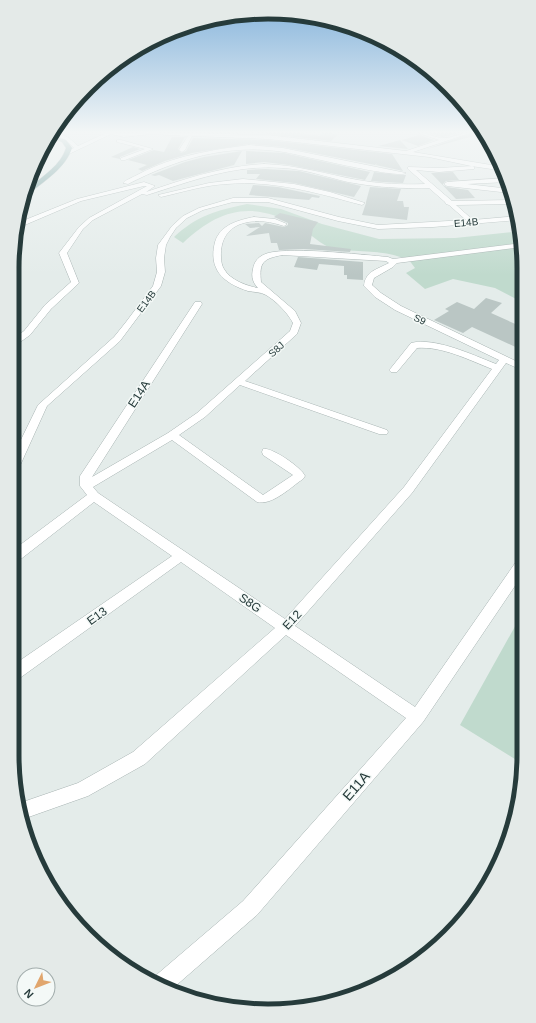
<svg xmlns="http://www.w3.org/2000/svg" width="536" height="1023" font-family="Helvetica,sans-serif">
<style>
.green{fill:#c0dacd}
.building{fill:#bac6c4}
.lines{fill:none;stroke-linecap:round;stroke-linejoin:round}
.minor-casing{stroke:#a7b3b2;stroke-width:1}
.major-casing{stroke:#c2c8c8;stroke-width:1}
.minor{fill:#fff;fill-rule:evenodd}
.major{fill:#6e9c9b;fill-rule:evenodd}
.labels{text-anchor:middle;stroke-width:3;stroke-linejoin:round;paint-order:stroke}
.far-street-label{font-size:10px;fill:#263b3b;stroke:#f4f9f7}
.street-label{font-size:12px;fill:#263b3b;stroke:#f4f9f7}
.near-street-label{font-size:14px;fill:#263b3b;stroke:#f4f9f7}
.rim{fill:none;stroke:#263b3b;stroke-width:5}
</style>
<rect width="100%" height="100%" fill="#e4ecea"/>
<path class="green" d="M247,204l34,5 41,15 57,15 76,-1 66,-7 1,71 -27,-14 -42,-9 -28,10 -19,-16 9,-5 -6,-8c-8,-3 -17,-6 -26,-7 -12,-2 -46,-2 -55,-6 -11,-6 -21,-16 -33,-22 -44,-25 -77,-15 -112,18l-9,-6c24,-22 41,-26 73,-33z
M523,612v152l-63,-39z"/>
<path class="building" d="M252,132h42l26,4 3,-4 15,2 -7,7z
M429,132h34l-20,5 -16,-4z
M474,132h3v3l-50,14z
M419,135l15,5 -16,6 -16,-6z
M172,137h13l-7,12 3,4 5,-2 7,-13 75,2 124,14 11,17 -27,-6 1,-2 -2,2 -92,-18 -34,-3 -57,9 -27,8 -23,10 -4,-2 9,-4 -19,-5 26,-10 10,2z
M400,140l8,9 -30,-3 8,-2z
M133,147l7,2 -20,8v2l-9,-2z
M242,151l-8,14 -61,16 -14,-6 -4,1 -4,-1 34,-13 19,-5z
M246,151l38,2 86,19 -5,8 -76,-15 -25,-3 -18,2z
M265,169l34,2 62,15 -7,11 -60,-14 -38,-4 4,-5h-13v-4z
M374,172l25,3h7l-3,8 -20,-1 -12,-1z
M453,172l6,8 -13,1 -3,3v1l4,2 21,3 7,8 -19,1 -25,-26z
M253,185l25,2 42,9 -1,2 -7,-1 -3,3 -60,-5z
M370,187l31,2 -4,12h6l1,6h5l-2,13 -45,-5 4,-12v-1z
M280,213l38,9 -5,7 -3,15 41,5 -1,3 -46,-3 -25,1 -2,-7h-6l-2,-10 -23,3 14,-9 -10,1 -5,-4 14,-1 3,3 3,-3 19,4 4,-2v-2l-14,-6z
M298,257l65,5v18l-16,-1v-4h-3v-9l-25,-2 -2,6 -23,-3z
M486,298l16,5 -11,10 31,14v23l-50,-23 -9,6 -29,-13 15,-9 -4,-2 12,-7 17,7z"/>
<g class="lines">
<g class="minor-casing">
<path id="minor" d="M56,132l13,6 9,8 30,-14 16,1 21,-1 46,1 77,2 138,16 33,-11 -24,-8c10,0 22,7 31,6 9,-1 17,-6 27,-6l-60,20 90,15 2,4 -34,-5 -42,-9 -161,-18 -76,-3 -7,14 -3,2 -3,-2 9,-14 -37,-2 -27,3 -13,-3 -42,20 -2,-1v-2l7,-3 -8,-8 -12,-6z
M117,140h4l32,9 -28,11h-4v-2l24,-9 -28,-7z
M249,145l34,3 123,25c-9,6 -105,-18 -122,-21 -56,-9 -107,7 -156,32l-5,-1c4,-4 11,-6 16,-9 34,-18 72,-24 110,-29z
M264,164c34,1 61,10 94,16 22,4 45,5 67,4l-17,-15v-2l31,1 33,-2 2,1v2l-35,3 -23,-2 36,31 61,-1v4l-57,1 17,15 44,-4 1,4 -85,7 -55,2 -40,-8 -70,-19h-35l-30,8 -16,8 -11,10 -6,9 -4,8 -2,13 1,14 -4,14 -41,55 -73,65 -29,64 -2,3 -4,1v-16l26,-53 76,-68 12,-15 27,-36 4,-14 -1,-14 2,-13 14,-19 11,-10 16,-8 34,-10h35l71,19 39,8 88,-5 -17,-15 -3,-1 -1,-2 -16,-14c-27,1 -54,-1 -81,-6 -22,-5 -43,-13 -65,-14 -48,-4 -91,13 -136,27l-5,-1 -49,26 -10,9 -16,24 12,30 -28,26 -21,26 -18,13v-8l12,-9 21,-26 26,-23 -12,-29 20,-26 10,-9 58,-32h-3l-63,15 -61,26v-5l57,-23 67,-17 11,4 -9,6c39,-13 77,-26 118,-28z
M507,178v4l-40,2 43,5v4l-63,-7 -3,-2 3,-2z
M243,179l51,5 36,8 35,11 -3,2c-45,-12 -88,-25 -135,-21 -22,1 -44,8 -66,13l-3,-2 51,-12z
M254,217l21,2 12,5 -3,2c-13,-4 -26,-7 -40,-3 -16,4 -24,17 -23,34 0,4 1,9 3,12 6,11 23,17 34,19 -5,-5 -7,-11 -5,-19 1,-6 4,-11 10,-14 17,-10 101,0 125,2l5,2 129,-16v4l-125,16 -4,4 -19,11 -2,7 9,8 20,13 121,58v6l-16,-7 -94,130 -117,133 120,81 103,-148 5,-1v16l-100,148 -166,193 -85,74 -20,-9 2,-3 89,-76 163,-183 -120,-83 -141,129 -57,32 -65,23 -3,-16 58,-20 55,-31 142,-124 -94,-66 -164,118 -5,2v-16l160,-110 -78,-54 -77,60 -5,1v-12l75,-56 -7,-9v-10l115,-174h6l1,2 -110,173 76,-44 29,-20 93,-82 3,-8c-6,-11 -17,-22 -27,-28 -5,-3 -13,-3 -18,-4 -25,-8 -40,-22 -33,-49 5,-17 23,-22 39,-25zM282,255l104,6 3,2c-11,6 -24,8 -25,23l11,11 20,13 104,50 -3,4c-23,-9 -61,-27 -85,-21l-20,25 -2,2 2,2h6l20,-24c25,-2 52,12 75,21l-88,118 -119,132 -187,-126 -5,-6 79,-47 85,62c15,4 34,-15 46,-23l2,-3c-3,-8 -33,-29 -42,-27l-1,3 1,3 30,20 -30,20 -84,-60 26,-18 35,-32 139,49h8l1,-2 -1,-2 -142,-49 52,-47 4,-11 -6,-12 -34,-29c-2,-20 2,-23 21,-27z"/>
</g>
<g class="major-casing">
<path id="major" d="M53,136l13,4 6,8c-6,19 -26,32 -41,44l-3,1 2,-6c13,-11 31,-22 36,-39l-4,-6 -11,-4z"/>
</g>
<use href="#minor" class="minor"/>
<use href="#major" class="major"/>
</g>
<linearGradient id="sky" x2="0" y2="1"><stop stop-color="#86b4dc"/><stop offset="0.48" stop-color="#f3f6f6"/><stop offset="1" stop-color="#f3f6f6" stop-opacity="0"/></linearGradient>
<rect width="536" height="275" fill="url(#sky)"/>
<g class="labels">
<g class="far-street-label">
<text transform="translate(466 222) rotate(-5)" y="4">E14B</text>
<text transform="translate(146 301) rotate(-53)" y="4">E14B</text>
<text transform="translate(420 319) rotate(26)" y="4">S9</text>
<text transform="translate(276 349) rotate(-42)" y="4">S8J</text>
</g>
<g class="street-label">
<text transform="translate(139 394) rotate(-57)" y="4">E14A</text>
<text transform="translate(250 603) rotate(35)" y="4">S8G</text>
<text transform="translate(97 616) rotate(-36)" y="4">E13</text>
<text transform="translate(292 620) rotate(-47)" y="4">E12</text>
</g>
<g class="near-street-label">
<text transform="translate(356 786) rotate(-49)" y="5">E11A</text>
</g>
</g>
<path d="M0 0H536V1023H0ZM268 19H268A249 249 0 0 1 517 268V755A249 249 0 0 1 268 1004H268A249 249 0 0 1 19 755V268A249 249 0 0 1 268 19Z" fill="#e4eae8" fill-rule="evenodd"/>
<path class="rim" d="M268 19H268A249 249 0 0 1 517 268V755A249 249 0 0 1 268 1004H268A249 249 0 0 1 19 755V268A249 249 0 0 1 268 19Z"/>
<g transform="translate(36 987) rotate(227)"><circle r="19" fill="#f4f9f7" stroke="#a2adac"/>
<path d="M0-3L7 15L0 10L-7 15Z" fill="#e1a66d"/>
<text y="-6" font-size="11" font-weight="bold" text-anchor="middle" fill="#263b3b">N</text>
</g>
</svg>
